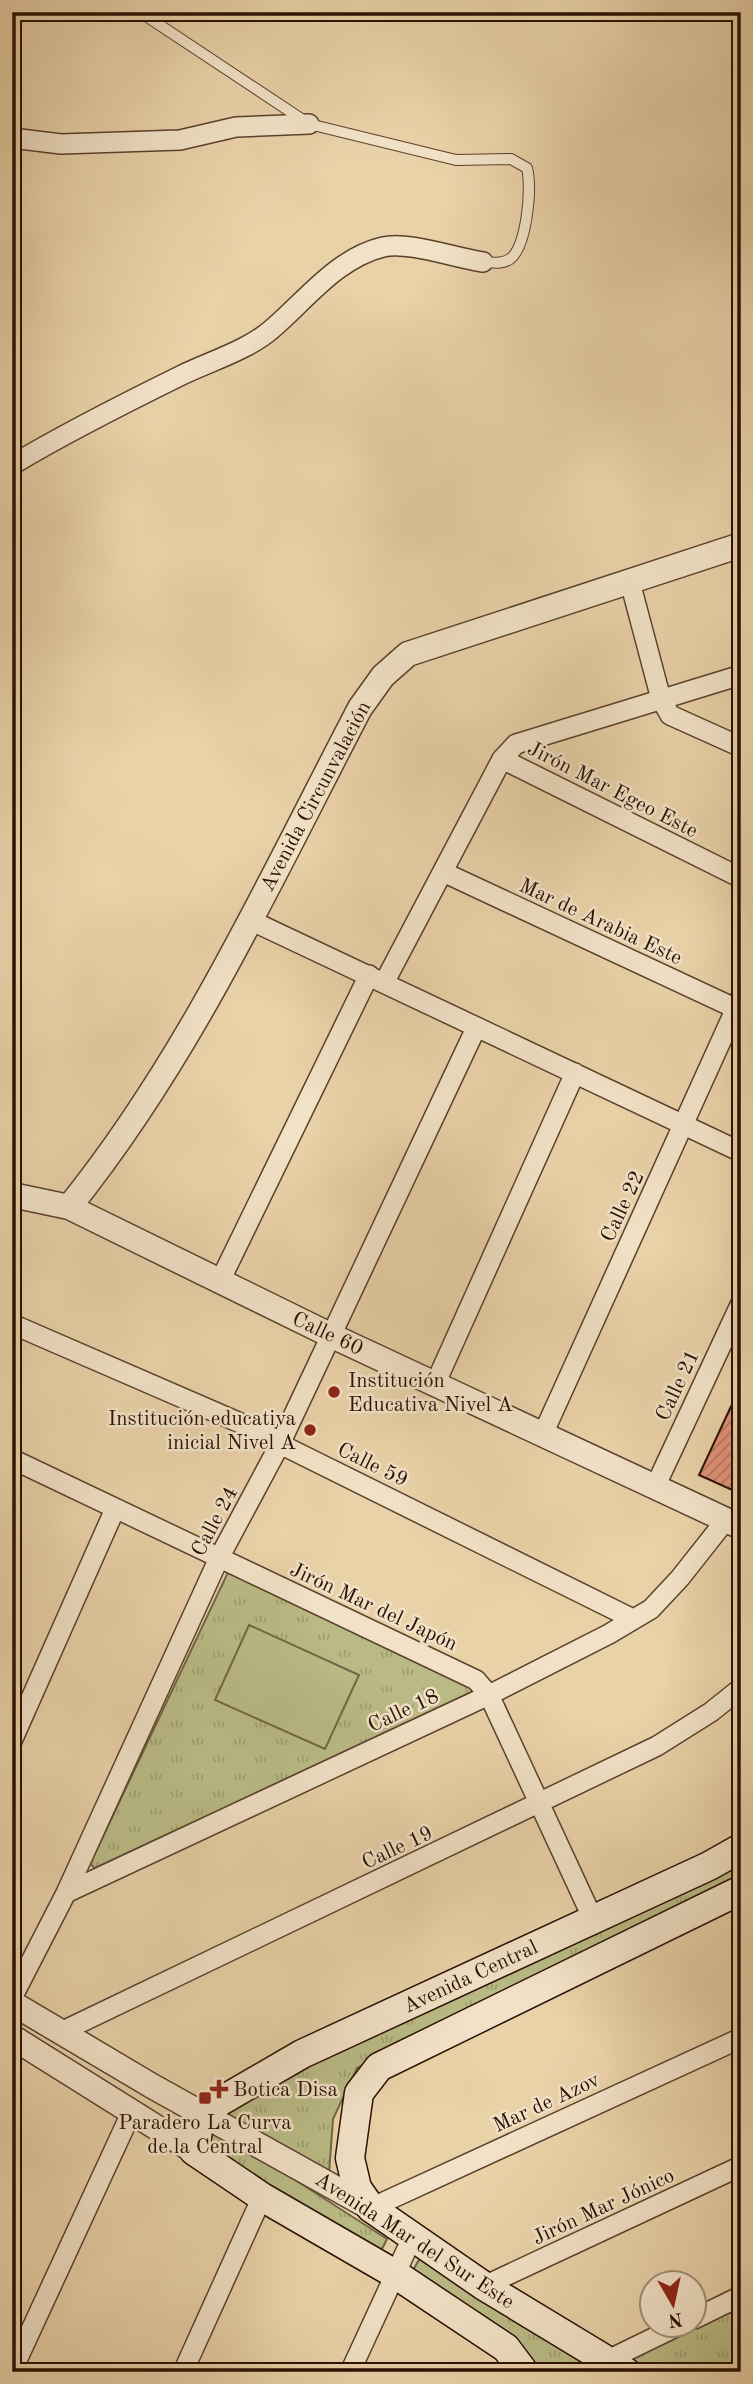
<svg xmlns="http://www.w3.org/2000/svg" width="753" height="2384" font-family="'Old Standard TT',serif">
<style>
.grass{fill:url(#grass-tufts);stroke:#726644;stroke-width:2}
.pitch{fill:#b9ba85;stroke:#726644;stroke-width:2}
.building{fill:url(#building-hatch);stroke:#2a1104;stroke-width:2}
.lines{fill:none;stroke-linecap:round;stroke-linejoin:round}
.service-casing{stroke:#5a412d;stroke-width:12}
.minor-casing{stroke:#5a412d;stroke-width:22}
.tertiary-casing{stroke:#5a412d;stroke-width:27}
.secondary-casing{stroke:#2a1104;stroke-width:31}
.service{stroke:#f1e1c6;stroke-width:10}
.minor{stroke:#f1e1c6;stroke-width:19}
.tertiary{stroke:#f1e1c6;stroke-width:24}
.secondary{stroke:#f1e1c6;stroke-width:28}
.poi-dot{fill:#8f2418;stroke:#f1e1c6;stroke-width:2.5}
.labels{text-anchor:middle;stroke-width:5;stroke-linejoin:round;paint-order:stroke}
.street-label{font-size:21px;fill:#2a1104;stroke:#f1e1c6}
.poi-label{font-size:21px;fill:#2a1104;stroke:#f1e1c6;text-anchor:start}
</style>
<defs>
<pattern id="grass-tufts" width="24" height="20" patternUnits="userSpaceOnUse" patternTransform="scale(1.75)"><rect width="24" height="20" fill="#b9ba85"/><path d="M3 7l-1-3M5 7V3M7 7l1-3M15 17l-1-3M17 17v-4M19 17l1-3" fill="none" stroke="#9f9f71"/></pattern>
<pattern id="building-hatch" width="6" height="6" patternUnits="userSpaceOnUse" patternTransform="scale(1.75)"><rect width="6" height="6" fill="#e09278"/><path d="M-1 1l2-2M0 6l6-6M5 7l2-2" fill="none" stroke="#b67660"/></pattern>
</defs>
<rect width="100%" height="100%" fill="#e9d1a8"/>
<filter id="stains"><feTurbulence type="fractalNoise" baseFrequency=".00286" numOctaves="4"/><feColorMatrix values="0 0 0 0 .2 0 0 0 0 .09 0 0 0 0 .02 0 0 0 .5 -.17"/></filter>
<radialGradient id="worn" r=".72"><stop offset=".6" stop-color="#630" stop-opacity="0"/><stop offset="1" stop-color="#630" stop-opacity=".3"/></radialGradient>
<path class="grass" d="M230,1568l243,117 1,6 -379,177 -5,-4z
M741,1855v27l-384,186 -24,51 -4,55 -107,-60 3,-9z
M210,2125l177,114 -9,18 -174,-107z
M420,2258l178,114h-65l-124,-95z
M730,2308l11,35v29h-108l-16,-10z"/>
<path class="pitch" d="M249,1625l110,50 -34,74 -110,-49z"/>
<path class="building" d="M741,1385v109l-42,-19z"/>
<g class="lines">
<g class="service-casing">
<path id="service" d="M140,12l169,112 147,36 55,-1 16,9c5,20 0,78 -17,91 -9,6 -18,3 -27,3"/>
</g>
<g class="minor-casing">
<path id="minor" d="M12,138l49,6 119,-4 56,-13 73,-3
M12,465c55,-33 113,-62 170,-90 29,-14 66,-25 90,-46 34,-29 65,-71 111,-82 25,-6 72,11 100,15
M630,582l31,117 9,16 71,32
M502,759l239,119
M443,872l298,139
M250,920l491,232
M384,983l118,-224 14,-15 225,-69
M220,1281l149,-306
M12,1324l256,111 12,9 353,175
M436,1382l139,-309
M543,1434l198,-437
M12,1459l464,221 13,15 104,224
M655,1487l86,-184
M12,1741l103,-232
M66,1893l423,-198 120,-61 42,-25 29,-31 45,-57
M12,1998l54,-105 153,-335 61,-114 196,-416
M63,2031l594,-285 54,-34 30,-24
M371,2208l370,-170
M484,2286l257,-120
M694,2319l47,-23
M608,2360l74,-36
M12,2371l120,-260
M183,2372l79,-175
M350,2372l62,-134"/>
</g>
<g class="tertiary-casing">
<path id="tertiary" d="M12,1195l57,12 261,128 411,192
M69,1207c121,-150 202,-329 291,-499l23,-32 25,-22 333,-109
M12,2003l140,83 219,122
M12,2037l182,114"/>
</g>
<g class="secondary-casing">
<path id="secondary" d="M524,2372l-18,-24 -111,-74 -133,-77 -68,-46 8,-39 100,-58 407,-188 32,-18
M626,2372l-142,-86 -113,-78 -14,-20 -7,-30 9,-65 20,-26 362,-177"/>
</g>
<use href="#service" class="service"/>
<use href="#minor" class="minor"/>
<use href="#tertiary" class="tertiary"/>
<use href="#secondary" class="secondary"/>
</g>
<g class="poi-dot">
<circle cx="334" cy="1392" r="7"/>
<circle cx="310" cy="1430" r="7"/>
<path d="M215.5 2078.5h7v7h7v7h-7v7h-7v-7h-7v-7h7z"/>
<rect x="198" y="2091" width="14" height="14" rx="3.5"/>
</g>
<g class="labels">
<g class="street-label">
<text transform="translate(613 789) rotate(27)" y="7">Jirón Mar Egeo Este</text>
<text transform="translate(315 796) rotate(-62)" y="7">Avenida Circunvalación</text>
<text transform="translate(601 921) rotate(25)" y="7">Mar de Arabia Este</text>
<text transform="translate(622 1206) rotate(-65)" y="7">Calle 22</text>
<text transform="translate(328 1333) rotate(25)" y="7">Calle 60</text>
<text transform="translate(677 1385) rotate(-65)" y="7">Calle 21</text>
<text transform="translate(373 1464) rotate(26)" y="7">Calle 59</text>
<text transform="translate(214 1521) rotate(-62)" y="7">Calle 24</text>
<text transform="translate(374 1606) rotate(25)" y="7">Jirón Mar del Japón</text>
<text transform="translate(403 1710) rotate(-25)" y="7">Calle 18</text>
<text transform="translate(397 1847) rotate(-25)" y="7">Calle 19</text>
<text transform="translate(470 1976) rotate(-25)" y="7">Avenida Central</text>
<text transform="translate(546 2102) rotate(-25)" y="7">Mar de Azov</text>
<text transform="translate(603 2206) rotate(-25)" y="7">Jirón Mar Jónico</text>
<text transform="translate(415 2240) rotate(33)" y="7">Avenida Mar del Sur Este</text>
</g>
<g class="poi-label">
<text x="348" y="1387">Institución<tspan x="348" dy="24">Educativa Nivel A</tspan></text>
<text x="296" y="1425" text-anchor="end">Institución educativa<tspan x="296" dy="24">inicial Nivel A</tspan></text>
<text x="233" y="2096">Botica Disa</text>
<text x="205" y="2129" text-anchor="middle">Paradero La Curva<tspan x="205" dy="24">de la Central</tspan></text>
</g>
</g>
<rect width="753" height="2384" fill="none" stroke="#e9d1a8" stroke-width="42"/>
<rect x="14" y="14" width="725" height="2356" fill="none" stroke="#2a1104" stroke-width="3.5"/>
<rect x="21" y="21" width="711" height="2342" fill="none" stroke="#2a1104" stroke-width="2"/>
<g transform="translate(673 2304) rotate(171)"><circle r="33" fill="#f1e1c6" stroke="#a18e78" stroke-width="2"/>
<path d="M0-5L12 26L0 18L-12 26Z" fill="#8f2418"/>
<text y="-10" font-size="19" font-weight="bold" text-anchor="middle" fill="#2a1104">N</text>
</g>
<rect width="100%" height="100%" filter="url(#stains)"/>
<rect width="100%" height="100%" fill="url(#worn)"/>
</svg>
